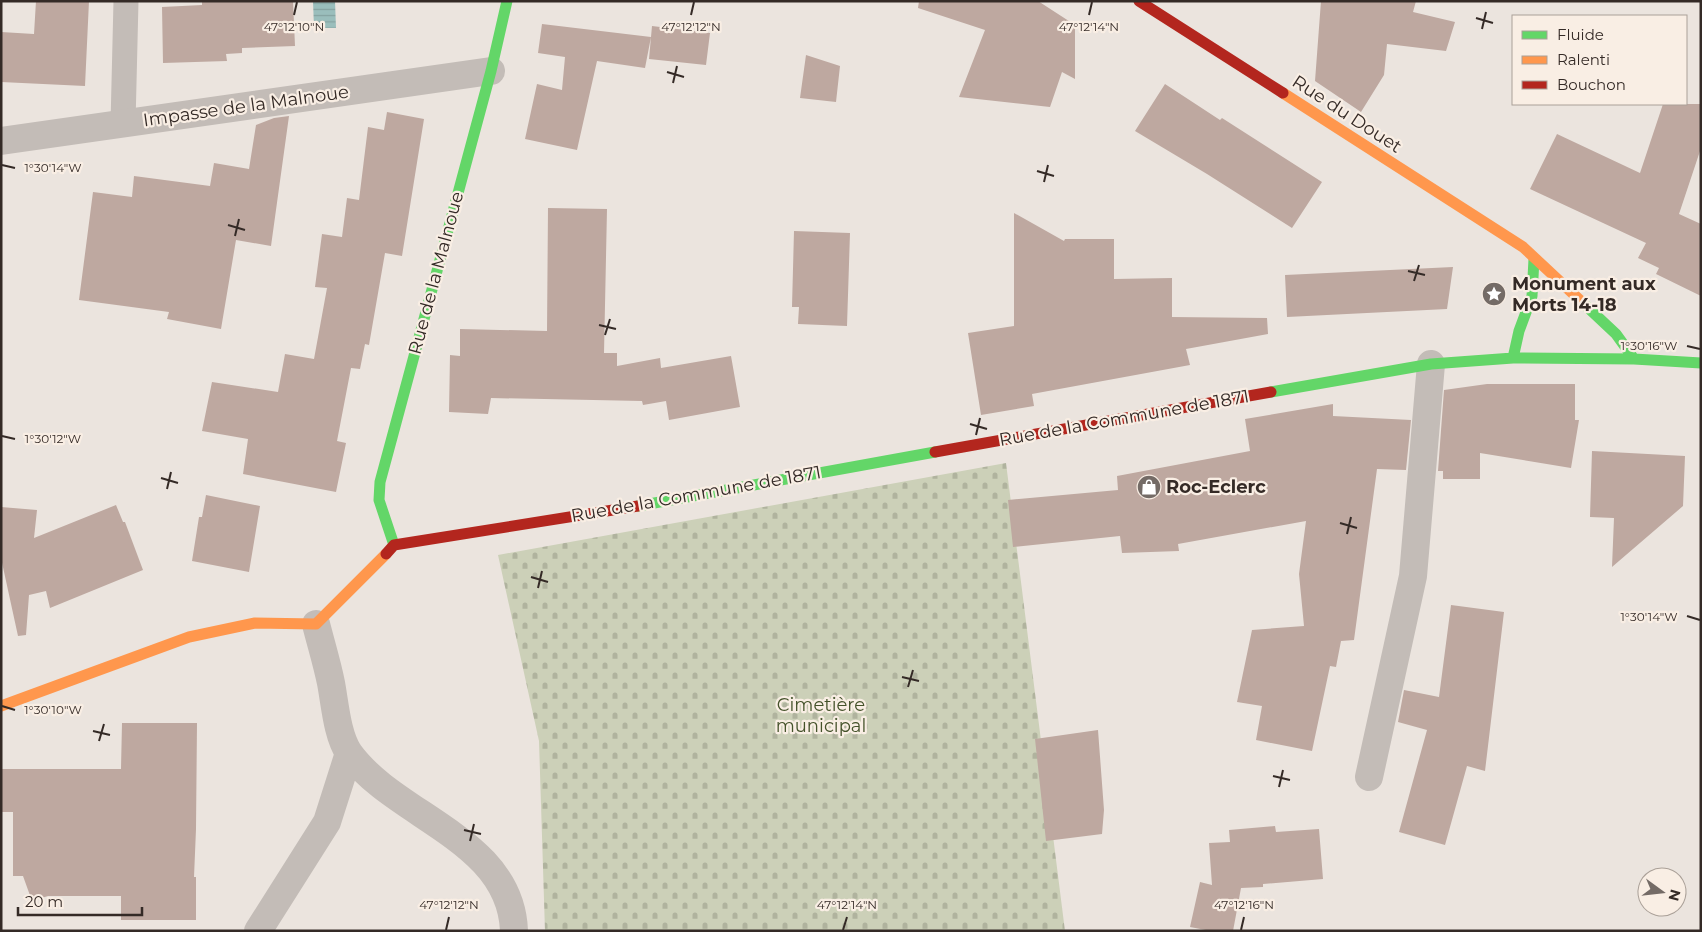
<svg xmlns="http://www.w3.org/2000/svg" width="1702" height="932" font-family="Montserrat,sans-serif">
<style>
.cemetery{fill:url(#cemetery-stones)}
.water{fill:url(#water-rules)}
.building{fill:#bea8a0}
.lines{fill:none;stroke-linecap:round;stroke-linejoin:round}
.lane{stroke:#c3bcb7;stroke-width:25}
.street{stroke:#c3bcb7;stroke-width:28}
.fast{stroke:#63d668;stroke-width:11}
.slow{stroke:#ff974d;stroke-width:11}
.jam{stroke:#b3261e;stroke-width:11}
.ticks{fill:none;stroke:#342a26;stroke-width:2}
.labels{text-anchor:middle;stroke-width:4.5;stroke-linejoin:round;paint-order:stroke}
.street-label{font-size:18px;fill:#342a26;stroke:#f9eee4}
.poi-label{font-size:18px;font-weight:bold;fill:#342a26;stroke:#f9eee4;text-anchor:start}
.park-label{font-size:18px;fill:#44522a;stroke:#f9eee4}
.ticks-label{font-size:12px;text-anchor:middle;fill:#342a26;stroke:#f9eee4;stroke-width:4.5;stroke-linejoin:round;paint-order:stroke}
</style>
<defs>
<pattern id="cemetery-stones" width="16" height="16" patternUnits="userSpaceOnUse" patternTransform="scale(1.25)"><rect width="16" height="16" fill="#ccd0b8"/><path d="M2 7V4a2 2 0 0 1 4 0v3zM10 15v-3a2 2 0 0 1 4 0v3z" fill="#b0b39e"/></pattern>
<pattern id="water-rules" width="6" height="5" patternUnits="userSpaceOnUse" patternTransform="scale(1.25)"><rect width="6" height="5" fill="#9abebc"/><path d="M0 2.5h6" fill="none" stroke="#85a3a1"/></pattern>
</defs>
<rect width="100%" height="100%" fill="#ebe4de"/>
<path class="cemetery" d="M1006,463l59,468h-520l-6,-190 -41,-186z"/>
<path class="water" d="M313,1h22l1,27h-22z"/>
<path class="building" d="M36,1h53l-4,85 -84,-4v-50l33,2z
M202,1h91l2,45 -53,2v5l-16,1 1,7 -64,2 -1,-56 40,-2z
M919,1h119l37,24v54l-13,-7 -12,35 -91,-10 26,-67 -67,-22z
M1321,1h95l-3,11 42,10 -9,29 -59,-7 -3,31 -23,37 -46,-31z
M542,24l109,13 -6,31 -48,-7 -20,89 -52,-11 12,-55 25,6 3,-33 -27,-4z
M652,26l58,7 -4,32 -57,-6z
M806,55l34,11 -4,36 -36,-4z
M1165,84l55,36 2,-2 100,64 -30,46 -85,-54 -72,-43z
M1663,104h38v44l-22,66 22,10v72l-45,-22 3,-6 -21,-10 8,-15 -116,-54 27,-55 83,39z
M387,112l37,7 -22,137 -17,-3 -16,92 -4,-1 -5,25 -9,-1 -14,73 9,2 -10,49 -93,-18 5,-35 -46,-8 10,-49 66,10 7,-38 29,5 13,-71 -12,-1 7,-53 20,3 5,-39 12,2 9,-73 16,3z
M289,116l-18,130 -35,-6 -15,89 -54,-10 2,-7 -90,-12 14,-108 39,5 2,-21 76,10 4,-23 35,6 7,-44 18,-7z
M548,208l59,1 -3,144h13v13l43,-8 1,10 70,-12 9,51 -71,13 -3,-19 -23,4 -1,-4 -151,-3 -3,16 -39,-2 1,-57 10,1v-27l87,2z
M1014,213l50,28 1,-2h49v40l58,-1v39l95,1 1,16 -82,15 4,16 -158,29 2,12 -53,9 -13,-82 46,-7z
M794,231l56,2 -3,93 -49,-2 1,-17h-7z
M1453,267l-6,42 -160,8 -2,-42z
M1487,384h88v36h4l-8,48 -91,-15v26h-37v-8h-5l6,-81z
M1333,404v12l78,4 -5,50 -29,-1 -23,171 -13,1 -5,26 -6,-1 -18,85 -56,-11 6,-34 -25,-4 15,-72 52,-4 -5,-52 7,-53 -128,23 1,7 -57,2 -2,-17 -107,11 -5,-47 110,-10 -1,-14 133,-25 -5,-32z
M1592,451l93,5 -2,50 -71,61 2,-49 -24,-1z
M206,495l54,11 -11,66 -57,-11 7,-44h3z
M116,505l7,17h2l18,48 -93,38 -4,-17 -17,4 -3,40 -8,1 -17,-78v-51l36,3 -3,28z
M1451,605l53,7 -19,159 -18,-5 -22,79 -46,-13 28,-102 -29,-8 6,-32 35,7z
M122,723h75l-1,106 -2,48h2v43h-75v-24h-73l-16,5 -9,-25h-10v-64h-12v-43h120z
M1098,730l6,80 -2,24 -56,7 -11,-102z
M1275,826l1,6 43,-3 4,50 -60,5v3l-22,1 -8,43h-22l-21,-4 10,-45 12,3 -3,-42 21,-1 -1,-12z"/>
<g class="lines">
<path class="lane" d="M123,124l3,-123"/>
<path class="street" d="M1,141l490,-70
M316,624c5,20 11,39 15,59 4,21 6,52 18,70 46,64 162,86 165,178
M1369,777l44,-201 18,-212
M258,931l69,-109 22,-69"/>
<path class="fast" d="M1583,303l33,31 18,25
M1513,358l6,-27 13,-35 2,-37
M1271,392l160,-28 82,-6 121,1 67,4
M638,506l297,-54
M394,545l-15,-45 1,-18 111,-411 16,-70"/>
<path class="slow" d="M1283,93l240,154 60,56
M1,706l188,-69 66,-14 61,1 70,-70"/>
<path class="jam" d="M1139,1l144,92
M935,452l336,-60
M386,554l8,-9 244,-39"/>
</g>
<path class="ticks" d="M294,15l3,-13M691,15l3,-13M1089,15l3,-13M1476,18l17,5M1482,29l4,-17M667,72l17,5M673,83l4,-17M2,165l13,3M1037,171l17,5M1044,182l4,-17M228,225l17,5M235,236l4,-17M1408,271l17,4M1414,281l5,-16M599,325l17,4M605,335l5,-16M1687,346l13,3M970,424l17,5M976,435l4,-17M2,436l13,3M161,478l17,5M167,489l4,-17M1340,523l17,5M1347,534l4,-17M531,577l17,5M538,588l4,-17M1687,616l13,4M902,677l17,4M908,687l5,-17M2,706l13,4M93,731l17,4M99,741l5,-17M1273,776l17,4M1279,787l4,-17M464,830l17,4M470,841l4,-17M446,930l3,-13M843,930l4,-13M1241,930l3,-13"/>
<defs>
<g id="sight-disc" transform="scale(1.25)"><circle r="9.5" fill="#746b66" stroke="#f9eee4"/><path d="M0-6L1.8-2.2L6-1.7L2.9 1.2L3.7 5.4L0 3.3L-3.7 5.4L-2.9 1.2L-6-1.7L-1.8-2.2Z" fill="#fff"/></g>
<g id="shop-disc" transform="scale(1.25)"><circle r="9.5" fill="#746b66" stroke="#f9eee4"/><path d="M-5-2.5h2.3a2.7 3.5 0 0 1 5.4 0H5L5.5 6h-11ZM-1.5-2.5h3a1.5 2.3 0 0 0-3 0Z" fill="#fff"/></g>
</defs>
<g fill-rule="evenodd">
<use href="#sight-disc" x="1494" y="294"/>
<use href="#shop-disc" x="1149" y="487"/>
</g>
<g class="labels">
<g class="street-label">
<text transform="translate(246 106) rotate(-8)" y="6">Impasse de la Malnoue</text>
<text transform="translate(1347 114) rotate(33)" y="6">Rue du Douet</text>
<text transform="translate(436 273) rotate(-75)" y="6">Rue de la Malnoue</text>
<text transform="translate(1124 418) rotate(-10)" y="6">Rue de la Commune de 1871</text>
<text transform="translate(696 494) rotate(-10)" y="6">Rue de la Commune de 1871</text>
</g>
<g class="poi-label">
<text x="1512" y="290">Monument aux<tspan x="1512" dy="21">Morts 14-18</tspan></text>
<text x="1166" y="493">Roc-Eclerc</text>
</g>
<g class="park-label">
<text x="821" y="711">Cimetière<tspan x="821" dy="21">municipal</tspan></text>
</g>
</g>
<g class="ticks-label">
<text x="294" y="31">47°12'10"N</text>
<text x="691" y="31">47°12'12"N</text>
<text x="1089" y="31">47°12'14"N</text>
<text x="53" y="172">1°30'14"W</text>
<text x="1649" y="350">1°30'16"W</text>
<text x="53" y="443">1°30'12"W</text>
<text x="1649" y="621">1°30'14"W</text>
<text x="53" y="714">1°30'10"W</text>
<text x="449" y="909">47°12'12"N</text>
<text x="847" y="909">47°12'14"N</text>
<text x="1244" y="909">47°12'16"N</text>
</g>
<rect width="1702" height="932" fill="none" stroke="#342a26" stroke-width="5"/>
<rect x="1512" y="15" width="175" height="90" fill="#f9eee4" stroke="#aaa098"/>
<rect x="1522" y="31" width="25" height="8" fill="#63d668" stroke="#aaa098"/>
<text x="1557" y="40" font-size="15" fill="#342a26">Fluide</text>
<rect x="1522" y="56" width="25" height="8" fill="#ff974d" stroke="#aaa098"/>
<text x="1557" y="65" font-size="15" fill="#342a26">Ralenti</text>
<rect x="1522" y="81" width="25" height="8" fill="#b3261e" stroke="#aaa098"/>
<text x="1557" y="90" font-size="15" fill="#342a26">Bouchon</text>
<g transform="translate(1662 892) rotate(105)"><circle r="24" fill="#f9eee4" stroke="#aaa098"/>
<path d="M0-4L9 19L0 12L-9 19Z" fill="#746b66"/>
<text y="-8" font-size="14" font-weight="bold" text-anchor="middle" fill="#342a26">N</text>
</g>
<path d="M18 907v8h124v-8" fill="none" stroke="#342a26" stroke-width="2.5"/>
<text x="25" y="907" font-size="15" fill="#342a26" stroke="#f9eee4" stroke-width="4" paint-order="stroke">20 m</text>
</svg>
